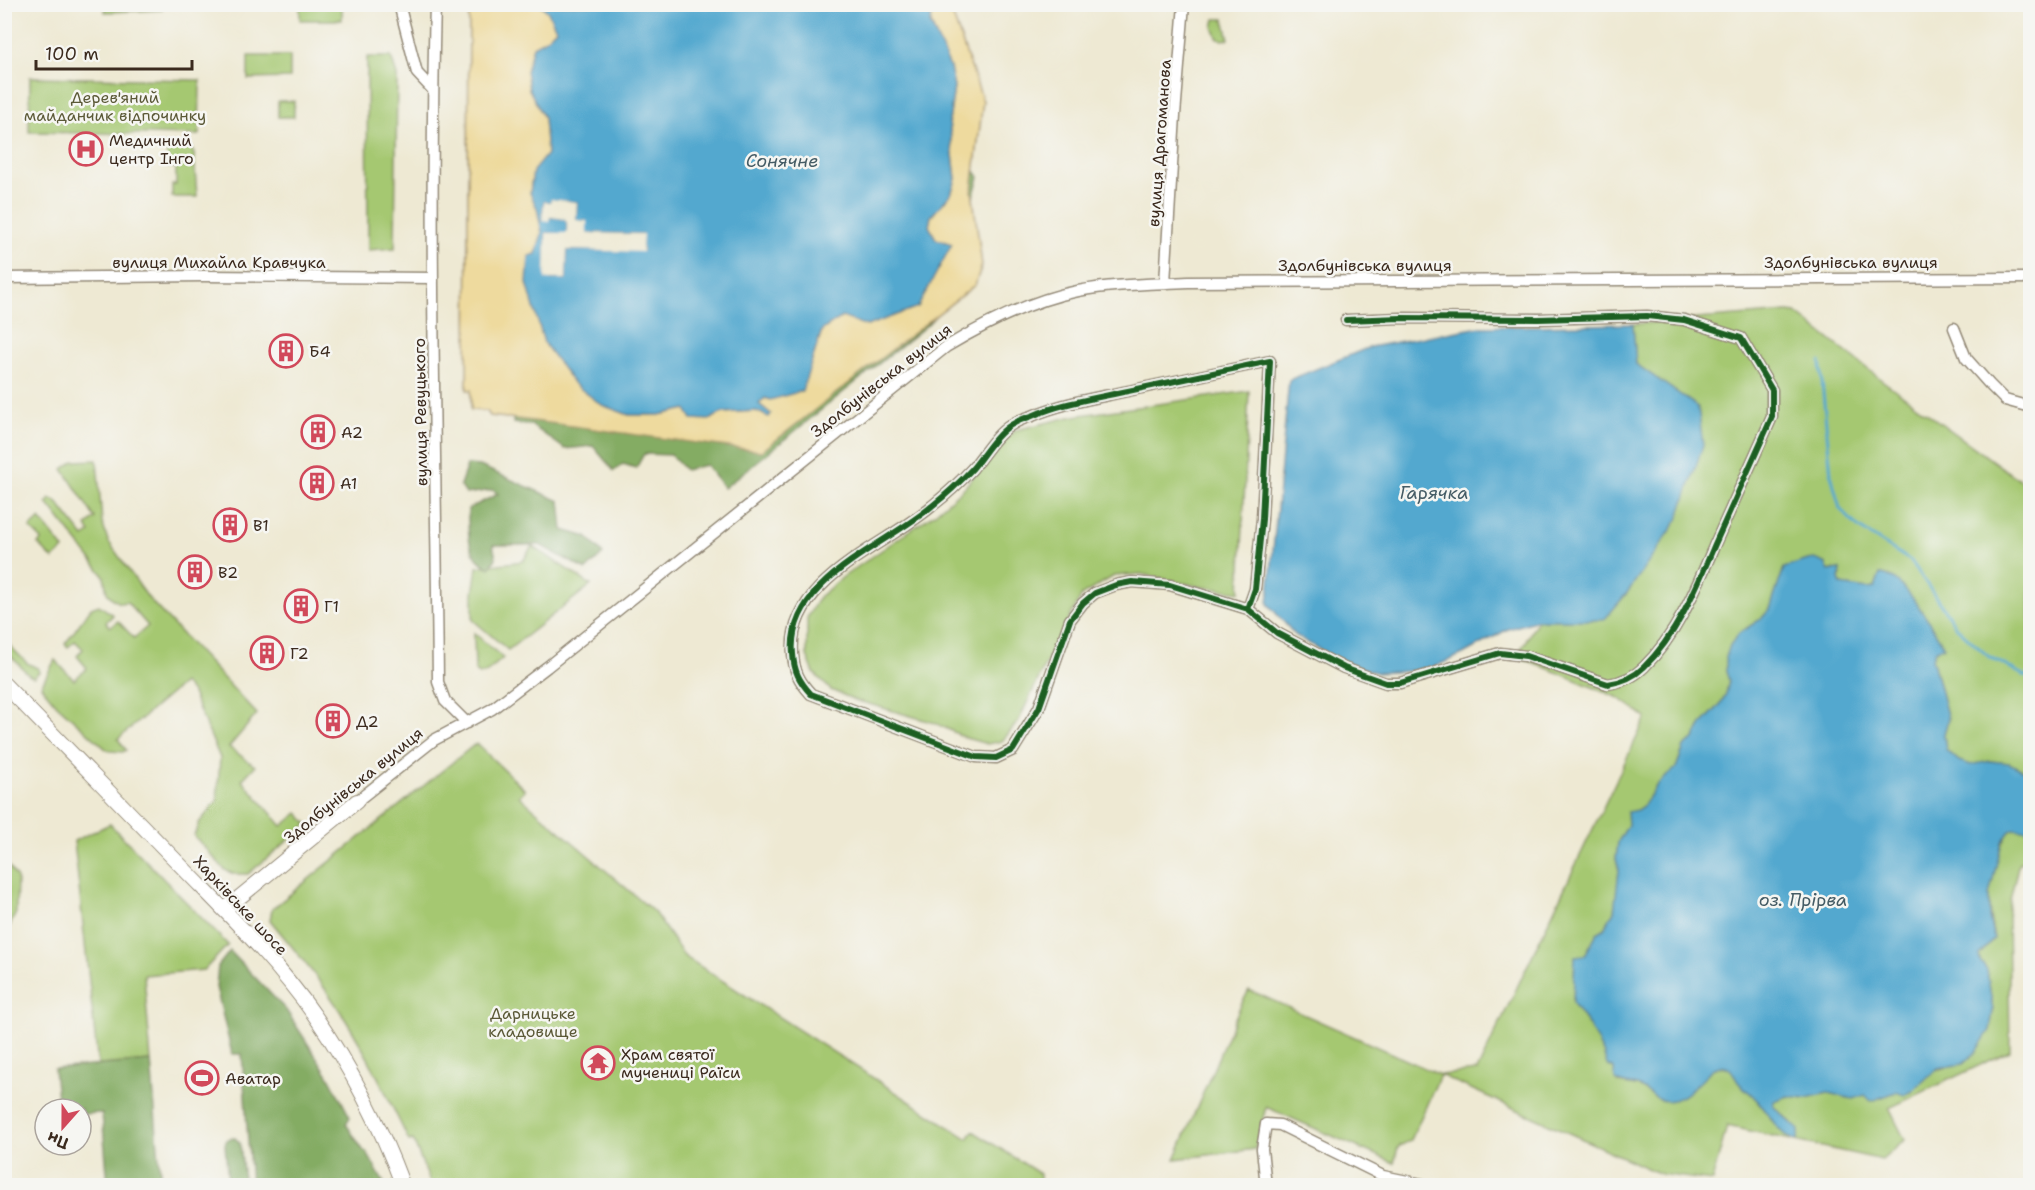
<svg xmlns="http://www.w3.org/2000/svg" width="2035" height="1190" font-family="'Shantell Sans',sans-serif">
<style>
.green{fill:#a5c871;stroke:#707948;stroke-width:1.5}
.forest{fill:#84ac63;stroke:#606b40;stroke-width:1.5}
.sand{fill:#eeda9e;stroke:#94825e;stroke-width:1.5}
.water{fill:#53a8cf;stroke:#476976;stroke-width:1.5;fill-rule:evenodd}
.pier{fill:#eee9d3;fill-rule:evenodd}
.lines{fill:none;stroke-linecap:round;stroke-linejoin:round}
.stream{stroke:#53a8cf;stroke-width:3}
.minor-casing{stroke:#948a78;stroke-width:13}
.major-casing{stroke:#948a78;stroke-width:16}
.minor{stroke:#fff;stroke-width:10}
.major{stroke:#fff;stroke-width:14}
.cycleway-casing{stroke:#f6f6f2;stroke-width:10}
.cycleway{stroke:#1b5e20;stroke-width:6}
.labels{text-anchor:middle;stroke-width:5;stroke-linejoin:round;paint-order:stroke}
.park-label{font-size:16px;fill:#5b5937;stroke:#f6f6f2}
.poi-label{font-size:16px;fill:#3b2a1e;stroke:#f6f6f2;text-anchor:start}
.street-label{font-size:16px;fill:#3b2a1e;stroke:#f6f6f2}
.water-label{font-size:18px;font-style:italic;fill:#455c65;stroke:#f6f6f2}
</style>
<rect width="100%" height="100%" fill="#f6f6f2"/>
<filter id="ink" filterUnits="userSpaceOnUse"><feTurbulence type="fractalNoise" baseFrequency=".0167" numOctaves="2"/><feDisplacementMap in="SourceGraphic" scale="12" xChannelSelector="R" yChannelSelector="G"/><feConvolveMatrix kernelMatrix="1 2 1 2 8 2 1 2 1" color-interpolation-filters="sRGB"/></filter>
<filter id="wash" filterUnits="userSpaceOnUse"><feTurbulence type="fractalNoise" baseFrequency=".008" numOctaves="4" result="noise"/><feDisplacementMap in="SourceGraphic" scale="24" xChannelSelector="R" yChannelSelector="G"/><feGaussianBlur stdDeviation="1.35" result="paint"/><feColorMatrix in="noise" values="0 0 0 0 0 0 0 0 0 0 0 0 0 0 0 0 0 1.4 0 .05"/><feComposite in="paint" operator="in"/></filter>
<g filter="url(#wash)">
<rect width="100%" height="100%" fill="#eee9d3"/>
<path class="green" d="M105,5h57v5l-57,2z
M300,5h42v15h-42z
M1215,19h9l5,20 -7,1 -5,-3 -4,-10z
M248,56h42v22l-42,1z
M367,57h24l6,18 -2,173 -27,2z
M30,77l170,3 -1,55 -170,-3z
M278,101h16v16h-16z
M186,145l5,3 3,6 3,43h-25v-12h4v-18h-9v-21z
M1788,312l8,1 87,68 147,107v286l-21,-11 -19,-2 -19,4 -12,-4 -13,-11 -2,-15 4,-16 -16,-61 3,-7 8,-5c-12,-18 -40,-73 -63,-72l-5,14 -8,1 -26,-4 -2,-6 2,-4 -6,-6 -7,2 -3,-8 -17,-3 -24,8 -14,41 -9,10 -22,14 -13,38 3,9 -3,14 -7,12 -16,17 -10,17 -9,7 -8,21 -19,17 -13,20 -7,5 -19,32 -2,17 3,11 -2,28 -3,13 -10,18 -7,4 -12,22 -10,2 -2,46 16,23 14,26 4,12 7,5 4,14 23,4 14,11 28,-2 31,-28c6,-2 13,-3 18,2 3,3 3,9 7,12 5,7 12,11 17,17 14,15 19,32 39,41l-4,-18 -19,-17 1,-4 15,-5 18,2 22,-5 8,1 12,4 17,-3 12,4 19,-7h15l23,-22 11,-2 45,-38 3,-19 -6,-41 -7,-9 -1,-6 15,-16c-2,-14 -6,-27 -5,-42 0,-14 11,-60 23,-67 6,-3 12,0 18,1v33l-11,-2 -11,47 2,142 -121,57 16,32 -23,20 -155,-34 -15,55 -52,-7 -220,-99 -29,65 -13,7 -4,16 -128,-56 -11,42 -80,10 64,-150 10,-19 191,85 37,-4 169,-353 -27,-20 -102,-42 21,-36 66,-1 23,-26 71,-186 -62,-43 -3,-40z
M1249,391l-9,201 -38,-5 -61,-13 -27,2 -32,19 -28,51 -36,76 -16,19 -15,3 -21,-6 -31,-15 -80,-23 -24,-10 -17,-17 -7,-18v-37l12,-21 24,-20 92,-64 30,-26 23,-30 28,-27 58,-14z
M97,460l5,62 6,19 41,58 108,115 -28,33 26,19 -13,14 40,46 16,-13 10,11 -60,50h-15l-8,-4 -31,-34 5,-13 18,-22 3,-43 -29,-67 -8,-8 -65,56 8,11 -3,2 -13,-1 -4,-2 -49,-44 -16,-19 14,-26 19,20 13,-12 -10,-12 6,-7 -8,-8 -7,6 -3,-3 26,-36 8,-3 14,10 -7,7 4,5 8,-6 16,17 14,-12 -21,-24 -7,1 -7,-4 -6,-6 -3,-17 -57,-73 3,-4 6,2 28,36 6,-4 -4,-7 9,-8 -32,-49 11,-8z
M40,519l24,30 -11,10 -15,-15 4,-4 -12,-12z
M532,546l59,39 -83,65 -35,-30v-26l4,-27 46,-6z
M474,633l29,25 -17,15 -6,1 -5,-3z
M4,640l23,23 12,6v3l-5,5 -4,-1 -25,-26z
M477,744l48,46 -6,6 135,116 30,44 284,183 5,-8 67,43v11h-612l2,-3 -17,-42 -4,1c-20,-41 -39,-83 -64,-122 -21,-35 -49,-67 -75,-99l2,-11 202,-164z
M110,824l118,121 -24,25 -60,5 7,86 -53,4 -24,-224z
M5,861l12,17 -1,35 -11,22z"/>
<path class="forest" d="M943,107l26,56 10,14 -9,31 1,69 -44,48 -203,163 -18,-23 -21,5 -14,-15 -27,-1 -8,14 -13,-4 -9,7 -21,-25 -28,3 -34,-24 -18,-2 5,-60z
M467,465l13,1 80,35 3,29 24,7 16,17 -17,16 -46,-25h-47l3,13 -6,10c-24,-11 -22,-36 -22,-59l30,-15 -5,-4 -27,4 -6,-9z
M230,951l56,59 42,65 22,42 -4,7 17,26 4,3 18,32h-134l-9,-131h-10l-16,-67 2,-21z
M151,1061l10,124h-53l-6,-72 -21,1v-5h-23l-4,-40z
M235,1138l5,5 4,39 -4,3 -12,-1 -3,-40 2,-5z"/>
<path class="sand" d="M469,5h72l7,6 8,18 -10,10 -13,7 -4,43 15,29 3,37c-33,40 -5,39 -5,77 0,7 -4,16 -6,23l66,150 27,10h30l28,-6 22,11 13,-7 34,-2 15,3 -12,-10 6,-7 37,-7 20,-60 20,-14 26,10 83,-82 -15,-5 -7,-13 2,-10 20,-22 5,-15 -7,-57 5,-35 -29,-82h24l34,96 -11,89 10,75 -7,20 -213,166c-91,-10 -181,-25 -272,-35l-3,-5 -16,-1v-20h-4z"/>
<path class="water" d="M541,5h384l1,4 7,2 -3,12 20,44 4,20 -5,35 7,57 -5,15 -20,22 -2,10 7,13 16,5 -34,63 -51,19 -25,-9 -20,13 -20,61 -32,9 -5,-2 -6,6 12,10 -2,3 -13,-6 -34,2 -13,7 -17,-1 -6,-10 -27,6h-30l-27,-10 -28,-21 -30,-41 -17,-60 2,-27 7,-2 6,-21 -5,-25 -7,-15 3,-22 14,-17 -3,-36 -15,-29 -3,-18 7,-25 13,-7 10,-10 -8,-17zM551,200l26,2 -1,19h10v12l56,1v17l-75,-1 -1,29h-20v-46l21,1v-12c-6,-6 -18,-5 -25,-2l2,-18h7z
M1633,324l3,40 62,43 5,38 -25,75 -51,73 -23,27h-66l-30,9 -45,25 -36,16 -50,3 -43,-15 -39,-23 -27,-31 21,-224 81,-33 110,-20z
M1815,559l10,4 4,8 10,-2 2,2 -2,8 2,6 26,4 8,-1 5,-14c24,0 51,53 64,72l-9,5 -3,7 16,61 -4,16 2,15 13,11 12,4 19,-4 19,2 21,11v57l-15,-2 -5,2 -8,11 -13,53v23l5,21 -15,16 1,6 7,9 6,41 -3,19 -15,23 -12,11 -25,4 -27,24 -7,3 -8,-3 -25,9 -6,-6 -12,4 -25,-6 -22,5 -18,-2 -14,5 -1,5 26,24v4l-2,7c-22,-7 -27,-29 -42,-43 -5,-6 -12,-10 -17,-16 -3,-4 -4,-9 -7,-12 -5,-5 -11,-4 -17,-2 -14,13 -35,40 -56,31 -6,-2 -10,-8 -16,-11 -8,-5 -20,-2 -27,-8l-1,-11 -7,-4 -4,-13 -14,-26 -16,-23 2,-47 10,-1 12,-22 7,-4 10,-18 5,-41 -3,-11 2,-17 10,-17 -1,-13 10,-2 7,-5 13,-20 19,-17 8,-21 9,-7 10,-17 16,-17 7,-12 3,-13 -3,-10v-14l4,-12 9,-12 22,-14 9,-10 14,-41 24,-8z"/>
<path class="pier" d="M551,199l26,3 -1,18 11,1v12l56,1 -1,18 -75,-2 -1,29h-21l1,-46h21v-11l-2,-1v-2l-15,-2 -1,4 -7,-1 2,-18h6zM554,203l20,2 -1,16 2,3h9l1,12 55,1 -1,12 -73,-2 -2,3v26h-15v-40l19,1 2,-3v-13l-3,-5 -18,-2 -4,4 1,-13h5z"/>
<g class="lines">
<path class="stream" d="M1820,362l11,112 9,35 19,19 52,33 45,66 32,29 37,20 5,1"/>
</g>
</g>
<g filter="url(#ink)">
<g class="lines">
<g class="minor-casing">
<path id="minor" d="M399,4l18,69 16,17
M435,4c-6,226 1,452 3,678l7,19 22,22
M4,278l200,-2 229,2
M1165,283l10,-168 9,-111
M1954,328l12,30 24,27 15,15 25,7
M1248,609l7,-20 7,-70 8,-158c-47,10 -94,20 -142,30 -32,7 -66,12 -96,25 -7,2 -15,5 -21,9 -16,10 -27,30 -39,44 -12,13 -26,26 -40,37 -46,40 -146,74 -139,148 1,17 6,27 18,40l165,63 20,1 17,-8 26,-42 31,-88 13,-17 12,-10 21,-8 16,-3 38,3 78,24 29,24 67,35 42,15h14l100,-30 26,3 82,28c14,-2 26,-7 36,-17 34,-33 53,-81 71,-123 19,-42 38,-84 57,-127v-27l-31,-52 -57,-18 -37,-4 -109,3 -137,-1 -55,2
M357,801l77,-61 58,-31 55,-42 399,-320c40,-24 85,-47 132,-56 36,-7 73,-7 110,-9l842,-4
M1266,1186l-4,-37 4,-25 14,1 103,51 49,10"/>
</g>
<g class="major-casing">
<path id="major" d="M4,684c61,63 123,126 184,189 45,46 90,90 127,143 36,52 66,111 88,170
M224,910l133,-109"/>
</g>
<use href="#minor" class="minor"/>
<use href="#major" class="major"/>
<g class="cycleway-casing">
<path id="cycleway" d="M1248,609l7,-20 7,-70 8,-158c-47,10 -94,20 -142,30 -32,7 -66,12 -96,25 -7,2 -15,5 -21,9 -16,10 -27,30 -39,44 -12,13 -26,26 -40,37 -46,40 -146,74 -139,148 1,17 6,27 18,40l165,63 20,1 17,-8 26,-42 31,-88 13,-17 12,-10 21,-8 16,-3 38,3 78,24 29,24 67,35 42,15h14l100,-30 26,3 82,28c14,-2 26,-7 36,-17 34,-33 53,-81 71,-123 19,-42 38,-84 57,-127v-27l-31,-52 -57,-18 -37,-4 -109,3 -137,-1 -55,2"/>
</g>
<use href="#cycleway" class="cycleway"/>
</g>
</g>
<defs>
<g id="hospital-ring" transform="scale(1.725)"><circle r="9.5" fill="#f6f6f2" stroke="#d1495b" stroke-width="1.5"/><path d="M-5-5h3v3.5h4V-5h3V5h-3V1.5h-4V5h-3Z" fill="#d1495b"/></g>
<g id="building-ring" transform="scale(1.725)"><circle r="9.5" fill="#f6f6f2" stroke="#d1495b" stroke-width="1.5"/><path d="M-4-6H4V6H1V3H-1V6H-4ZM-2.5-4.3h1.7v1.8h-1.7ZM.8-4.3h1.7v1.8H.8ZM-2.5-1h1.7V.8h-1.7ZM.8-1h1.7V.8H.8Z" fill="#d1495b"/></g>
<g id="temple-ring" transform="scale(1.725)"><circle r="9.5" fill="#f6f6f2" stroke="#d1495b" stroke-width="1.5"/><path d="M0-6L5-2H3V0L6.5 2.5H4V6H1.5V3h-3V6H-4V2.5H-6.5L-3 0V-2H-5Z" fill="#d1495b"/></g>
<g id="stadium-ring" transform="scale(1.725)"><circle r="9.5" fill="#f6f6f2" stroke="#d1495b" stroke-width="1.5"/><path d="M0-5a6.5 5 0 1 0 0 10a6.5 5 0 1 0 0-10ZM-3.5-1.8h7v3.6h-7Z" fill="#d1495b"/></g>
</defs>
<g fill-rule="evenodd">
<use href="#hospital-ring" x="86" y="149"/>
<use href="#building-ring" x="286" y="351"/>
<use href="#building-ring" x="318" y="432"/>
<use href="#building-ring" x="317" y="483"/>
<use href="#building-ring" x="230" y="525"/>
<use href="#building-ring" x="195" y="572"/>
<use href="#building-ring" x="301" y="606"/>
<use href="#building-ring" x="267" y="653"/>
<use href="#building-ring" x="333" y="721"/>
<use href="#temple-ring" x="598" y="1063"/>
<use href="#stadium-ring" x="202" y="1078"/>
</g>
<g class="labels">
<g class="park-label">
<text x="115" y="103">Дерев'яний<tspan x="115" dy="18">майданчик відпочинку</tspan></text>
<text x="533" y="1019">Дарницьке<tspan x="533" dy="18">кладовище</tspan></text>
</g>
<g class="poi-label">
<text x="109" y="146">Медичний<tspan x="109" dy="18">центр Інго</tspan></text>
<text x="309" y="357">Б4</text>
<text x="341" y="438">А2</text>
<text x="340" y="489">А1</text>
<text x="253" y="531">В1</text>
<text x="218" y="578">В2</text>
<text x="324" y="612">Г1</text>
<text x="290" y="659">Г2</text>
<text x="356" y="727">Д2</text>
<text x="621" y="1060">Храм святої<tspan x="621" dy="18">мучениці Раїси</tspan></text>
<text x="225" y="1084">Аватар</text>
</g>
<g class="street-label">
<text transform="translate(1159 143) rotate(-86)" y="6">вулиця Драгоманова</text>
<text x="219" y="268">вулиця Михайла Кравчука</text>
<text x="1851" y="268">Здолбунівська вулиця</text>
<text x="1365" y="271">Здолбунівська вулиця</text>
<text transform="translate(881 380) rotate(-38)" y="6">Здолбунівська вулиця</text>
<text transform="translate(420 412) rotate(-91)" y="6">вулиця Ревуцького</text>
<text transform="translate(353 785) rotate(-39)" y="6">Здолбунівська вулиця</text>
<text transform="translate(241 905) rotate(47)" y="6">Харківське шосе</text>
</g>
<g class="water-label">
<text x="782" y="167">Сонячне</text>
<text x="1434" y="499">Гарячка</text>
<text x="1803" y="906">оз. Прірва</text>
</g>
</g>
<rect width="2035" height="1190" fill="none" stroke="#f6f6f2" stroke-width="24"/>
<g transform="translate(63 1127) rotate(201)"><circle r="28" fill="#f6f6f2" stroke="#aba49d" stroke-width="1.5"/>
<path d="M0-4.5L10 22L0 15L-10 22Z" fill="#d1495b"/>
<text y="-9" font-size="16" font-weight="bold" text-anchor="middle" fill="#3b2a1e">Пн</text>
</g>
<path d="M36 60v9h156v-9" fill="none" stroke="#3b2a1e" stroke-width="3"/>
<text x="45" y="60" font-size="18" fill="#3b2a1e" stroke="#f6f6f2" stroke-width="4.5" paint-order="stroke">100 m</text>
</svg>
